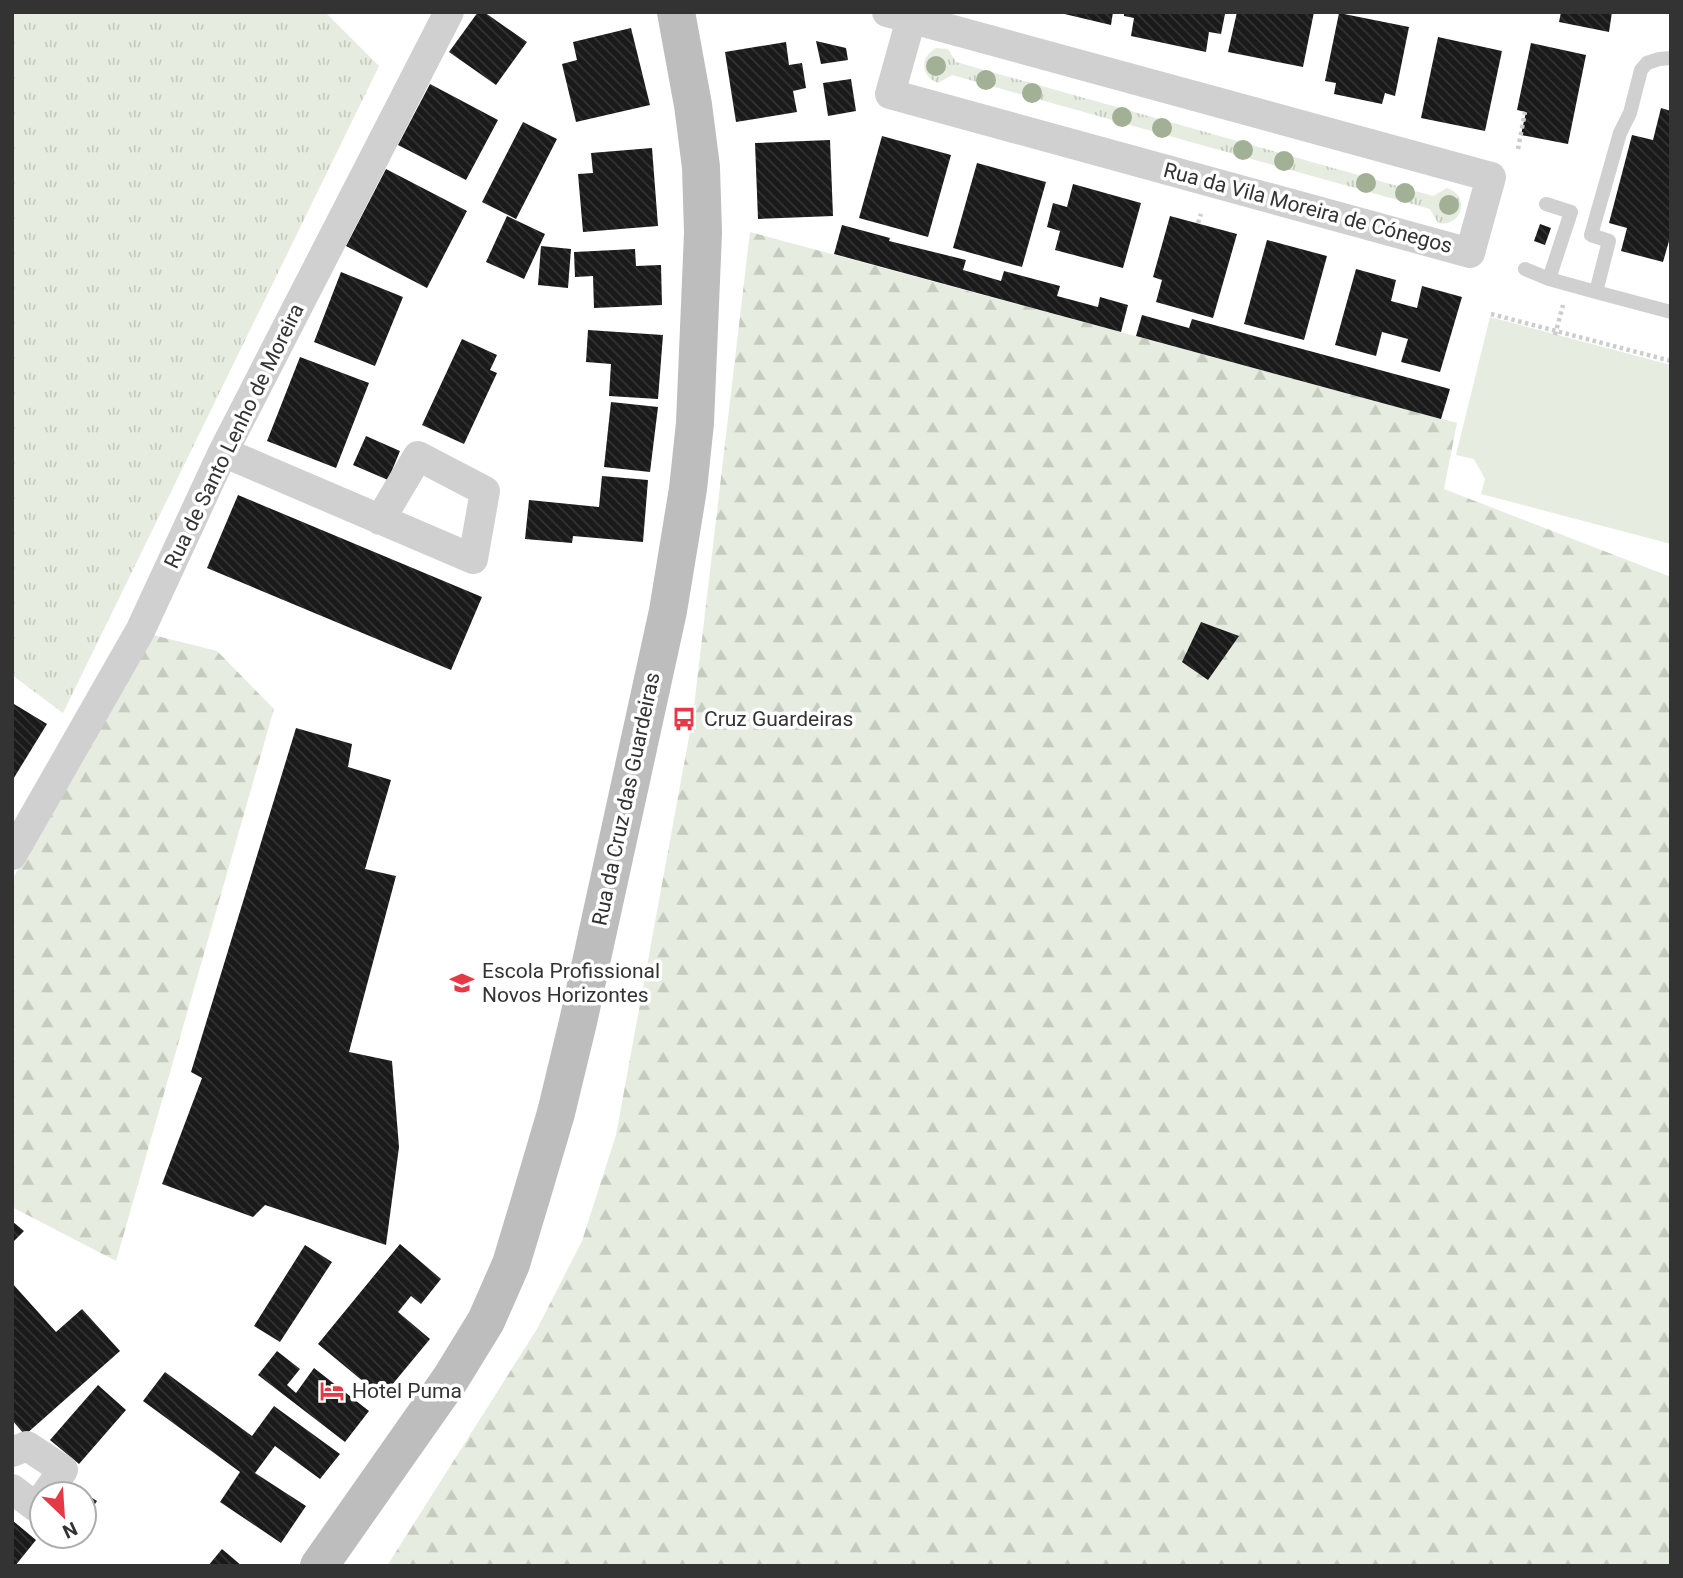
<svg xmlns="http://www.w3.org/2000/svg" width="1683" height="1578" font-family="Roboto,sans-serif">
<style>
.grass{fill:url(#grass-tufts)}
.forest{fill:url(#forest-firs)}
.pitch{fill:#e6ecdf}
.building{fill:url(#building-back-hatch)}
.lines{fill:none;stroke-linecap:round;stroke-linejoin:round}
.path{stroke:#cdcdcd;stroke-width:4.5;stroke-dasharray:3.5 3.5;stroke-linecap:butt}
.lane{stroke:#d0d0d0;stroke-width:14}
.street{stroke:#d0d0d0;stroke-width:30}
.secondary{stroke:#bdbdbd;stroke-width:38}
.tree{fill:#a2b095}
.labels{text-anchor:middle;stroke-width:7;stroke-linejoin:round;paint-order:stroke}
.street-label{font-size:21px;fill:#333;stroke:#fff}
.poi-label{font-size:21px;fill:#333;stroke:#fff;text-anchor:start}
</style>
<defs>
<pattern id="grass-tufts" width="24" height="20" patternUnits="userSpaceOnUse" patternTransform="scale(1.75)"><rect width="24" height="20" fill="#e6ecdf"/><path d="M3 7l-1-3M5 7V3M7 7l1-3M15 17l-1-3M17 17v-4M19 17l1-3" fill="none" stroke="#c6cbc0"/></pattern>
<pattern id="forest-firs" width="22" height="20" patternUnits="userSpaceOnUse" patternTransform="scale(1.75)"><rect width="22" height="20" fill="#e6ecdf"/><path d="M5 1l3.5 6h-7zM16 11l3.5 6h-7z" fill="#c6cbc0"/></pattern>
<pattern id="building-back-hatch" width="6" height="6" patternUnits="userSpaceOnUse" patternTransform="scale(1.75)"><rect width="6" height="6" fill="#1a1a1a"/><path d="M-1 5l2 2M0 0l6 6M5-1l2 2" fill="none" stroke="#333"/></pattern>
</defs>
<rect width="100%" height="100%" fill="#fff"/>
<path class="grass" d="M325,12l54,54 -316,647 -51,-38v-662z
M936,48l12,1 8,13 477,134 14,-8c24,8 15,40 -9,35l-8,-14 -478,-134 -14,8c-18,-7 -18,-26 -2,-35z"/>
<path class="forest" d="M750,232l707,191 -13,66 227,88v989h-1284l150,-237 45,-88 34,-106 77,-420z
M149,634l68,17 57,58 -158,552 -104,-54v-327z"/>
<path class="pitch" d="M1490,317l181,48v179l-190,-50 4,-15 -11,-20 -18,-4z"/>
<path class="building" d="M478,12h6l43,30 -31,43 -47,-33z
M1056,12h57l-2,13z
M1124,12h95l6,2 -4,20 -12,-2 -3,20 -75,-16 3,-18 -10,-2z
M1237,12h77l-11,55 -75,-15z
M1561,12h51l-3,20 -50,-10z
M1339,13l70,14 -14,69 -10,-3 -3,11 -48,-10 2,-11 -11,-2z
M631,28l19,77 -74,17 -14,-58 15,-4 -4,-18z
M1438,37l64,14 -17,80 -64,-13z
M816,41l30,7 2,12 -27,4z
M786,42l3,23 13,-2 4,25 -13,3 4,21 -61,10 -11,-70z
M1531,43l55,12 -18,89 -47,-9 5,-23 -9,-2z
M851,79l5,32 -28,5 -5,-33z
M430,84l68,36 -32,60 -68,-35z
M1661,108l10,3v123l-8,28 -42,-11 6,-23 -18,-5 23,-88 21,5z
M523,122l34,17 -41,80 -34,-17z
M882,136l69,19 -23,82 -69,-19z
M830,140l3,76 -75,3 -3,-76z
M652,148l6,78 -75,6 -5,-58 15,-1 -2,-20z
M977,163l69,19 -24,85 -69,-19z
M386,169l81,42 -40,77 -81,-42z
M1073,184l68,19 -18,65 -68,-18 5,-19 -13,-4 6,-24 14,4z
M507,216l38,18 -21,45 -38,-17z
M1170,216l67,18 -24,84 -57,-16 6,-22 -9,-3z
M1540,224l11,4 -6,17 -11,-4z
M842,225l48,13 -1,3 77,19 -3,10 38,11 3,-10 56,15 -3,10 41,11 2,-10 28,8 -7,27 -287,-78z
M1267,240l60,16 -23,84 -60,-16z
M541,246l30,3 -3,39 -30,-3z
M635,249l1,17 25,-1 1,40 -68,3 -1,-32 -18,1 -1,-25z
M1356,269l40,11 -5,21 26,7 5,-22 40,11 -22,75 -39,-10 7,-23 -26,-7 -6,24 -41,-11z
M341,272l62,25 -28,69 -61,-24z
M1142,315l47,13 3,-9 258,70 -9,30 -305,-83z
M588,330l75,5 -5,64 -49,-3 2,-32 -25,-2z
M462,339l35,16 -7,15 7,3 -33,71 -42,-19z
M300,357l69,26 -33,85 -69,-27z
M611,402l47,5 -8,65 -46,-5z
M366,436l34,15 -12,29 -35,-15z
M602,476l46,4 -5,62 -70,-6 -1,7 -47,-4 4,-39 70,7z
M238,495l244,102 -31,73 -244,-102z
M1201,622l38,14 -31,44 -26,-18z
M14,704l33,20 -35,57v-74z
M296,728l56,16 -4,23 43,13 -26,89 31,7 -47,176 43,9 7,86 -13,98 -121,-40 -12,12 -91,-33 40,-106 -11,-6z
M12,1221l12,10 -12,12z
M400,1244l41,35 -20,25 -10,-8 -13,16 32,27 -48,58 -64,-53z
M305,1245l27,17 -52,80 -26,-16z
M12,1283l44,49 26,-23 38,42 -95,84 -13,-15z
M277,1351l23,18 -13,16 9,8 18,-25 55,43 -24,31 -87,-67z
M165,1372l87,64 22,-30 66,48 -20,25 -45,-33 -20,27 51,33 -25,37 -61,-41 20,-30 -97,-71z
M98,1385l28,25 -47,54 -29,-24z
M71,1485l26,16 -13,20v-27h-19z
M12,1520l24,20 -21,26h-3z
M222,1549l20,17h-34z"/>
<g class="lines">
<path class="path" d="M1518,149l7,-37
M1198,223l3,-9
M1491,314l180,47
M1555,335l8,-30"/>
<path class="lane" d="M1671,58l-12,1 -12,4 -6,7 -11,43 -10,20 -29,102 18,6 -13,51 75,20
M1546,204l25,8 -22,67 47,13
M1525,269l24,10"/>
<path class="street" d="M887,12l604,165 -21,76 -580,-159 21,-75
M223,452l250,107 12,-68 -67,-35 -38,64
M12,855l128,-224 83,-179 226,-440
M12,1452l15,-6 36,24 -17,24
M12,1489l24,18 6,-8"/>
<path class="secondary" d="M319,1566l132,-188 35,-57 25,-57 19,-63 26,-88 22,-91 90,-411 20,-122 7,-66 8,-190 -2,-66 -8,-62 -17,-93"/>
</g>
<g class="tree">
<circle cx="936" cy="66" r="10"/>
<circle cx="986" cy="80" r="10"/>
<circle cx="1032" cy="93" r="10"/>
<circle cx="1122" cy="117" r="10"/>
<circle cx="1162" cy="128" r="10"/>
<circle cx="1243" cy="150" r="10"/>
<circle cx="1284" cy="161" r="10"/>
<circle cx="1366" cy="183" r="10"/>
<circle cx="1405" cy="193" r="10"/>
<circle cx="1449" cy="205" r="10"/>
</g>
<defs>
<g id="bus-bare" transform="scale(1.89)"><path d="M-5-6H5V4H4V6H2V4H-2V6H-4V4H-5ZM-3.5-4V0h7V-4ZM-3.5 1.2v1.5H-2V1.2ZM2 1.2v1.5H3.5V1.2Z" fill="#e63946" stroke="#fff" stroke-width="2.5" paint-order="stroke"/></g>
<g id="school-bare" transform="scale(1.89)"><path d="M0-5L7-2L0 1L-7-2ZM-4 1L0 2.5L4 1V4Q0 6-4 4Z" fill="#e63946" stroke="#fff" stroke-width="2.5" paint-order="stroke"/></g>
<g id="hotel-bare" transform="scale(1.89)"><path d="M-6-4.5h1.5V1H6V5H4.5V3h-9V5H-6ZM-4 0a1.8 1.8 0 1 1 3.6 0ZM.5 0V-2.5h3Q6-2.5 6 0Z" fill="#e63946" stroke="#fff" stroke-width="2.5" paint-order="stroke"/></g>
</defs>
<g fill-rule="evenodd">
<use href="#bus-bare" x="684" y="719"/>
<use href="#school-bare" x="462" y="983"/>
<use href="#hotel-bare" x="332" y="1391"/>
</g>
<g class="labels">
<g class="street-label">
<text transform="translate(1308 208) rotate(15)" y="7">Rua da Vila Moreira de Cónegos</text>
<text transform="translate(234 436) rotate(-64)" y="7">Rua de Santo Lenho de Moreira</text>
<text transform="translate(626 799) rotate(-78)" y="7">Rua da Cruz das Guardeiras</text>
</g>
<g class="poi-label">
<text x="704" y="726">Cruz Guardeiras</text>
<text x="482" y="978">Escola Profissional<tspan x="482" dy="24">Novos Horizontes</tspan></text>
<text x="352" y="1398">Hotel Puma</text>
</g>
</g>
<rect width="1683" height="1578" fill="none" stroke="#333333" stroke-width="28"/>
<g transform="translate(63 1515) rotate(155)"><circle r="33" fill="#ffffff" stroke="#adadad" stroke-width="2"/>
<path d="M0-5L12 26L0 18L-12 26Z" fill="#e63946"/>
<text y="-10" font-size="19" font-weight="bold" text-anchor="middle" fill="#333333">N</text>
</g>
</svg>
